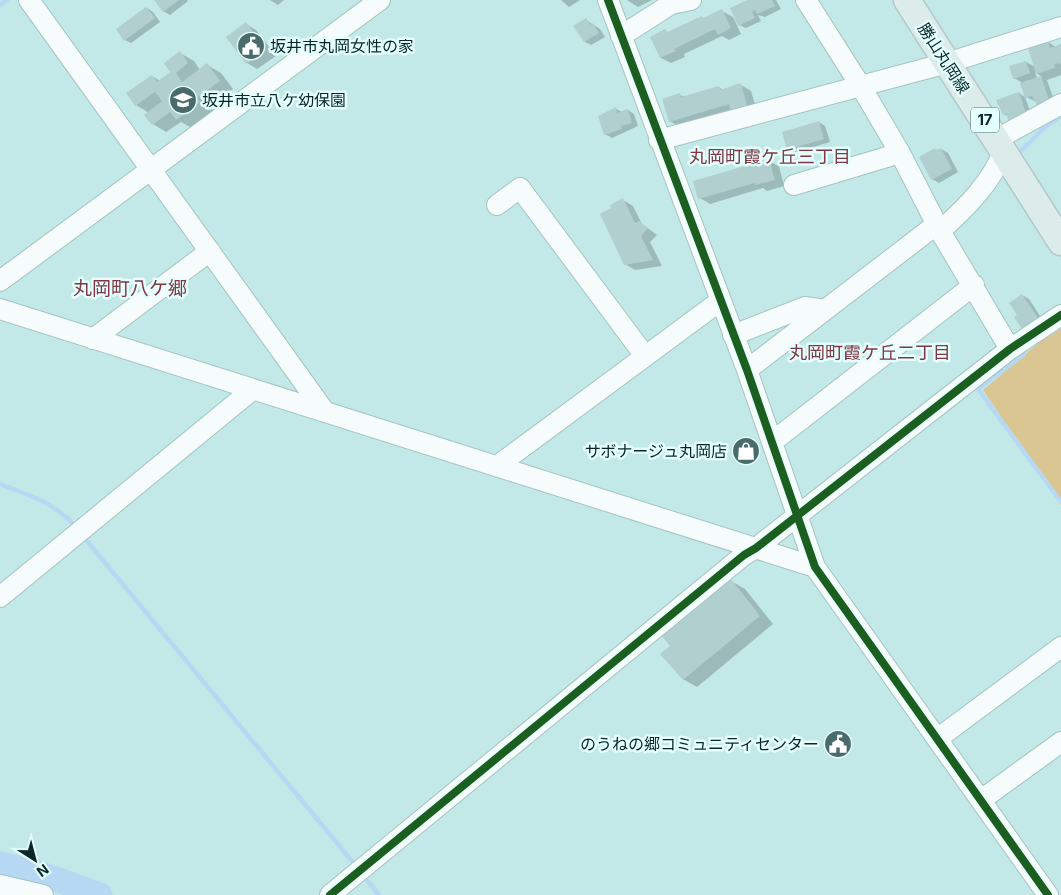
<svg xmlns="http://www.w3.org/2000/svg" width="1061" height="895" font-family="Inter,'Noto Sans JP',sans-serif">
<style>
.green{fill:#d9c692}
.shadow{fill:#0003;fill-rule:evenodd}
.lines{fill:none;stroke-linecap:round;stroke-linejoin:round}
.stream{stroke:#b7d8f2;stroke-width:4.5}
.river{stroke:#b7d8f2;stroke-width:25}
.building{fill:#b0cfce}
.minor-casing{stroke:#a5c3c3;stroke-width:22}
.major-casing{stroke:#b4c8c8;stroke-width:29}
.minor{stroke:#f6fcfc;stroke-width:20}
.major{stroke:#dceceb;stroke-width:26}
.cycleway-casing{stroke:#e3fefc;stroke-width:11}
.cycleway{stroke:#1b5e20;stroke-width:8}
.labels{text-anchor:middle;stroke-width:5;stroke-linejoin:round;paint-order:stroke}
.shield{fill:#e3fefc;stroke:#4a6867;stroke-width:1}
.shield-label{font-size:15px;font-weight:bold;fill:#092727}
.poi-label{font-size:16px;fill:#092727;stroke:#e3fefc;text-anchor:start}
.street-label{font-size:16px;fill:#092727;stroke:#e3fefc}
.neighbourhood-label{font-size:18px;fill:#803843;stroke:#e3fefc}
.quarter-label{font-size:19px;fill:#803843;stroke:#e3fefc}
</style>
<rect width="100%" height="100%" fill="#c2e9e8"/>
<path class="green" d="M1061,329v176l-78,-115 58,-49z"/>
<path class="shadow" d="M155,0h32l1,1 -18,14 -7,-4z
M270,0h14l-6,5z
M561,0h19l-11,7z
M627,0h25l-14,7z
M750,0h26l5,9 -16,8 -7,-2 3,6 -15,7 -7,-3z
M147,8l6,4 7,10 -29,21 -6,-3z
M722,11l11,6 8,17 -12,6 -7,-4 -38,18 1,3 -14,6 -10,-5 -9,-21 13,-6 4,2 33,-16 3,2z
M586,20l14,9 5,8 -14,8 -6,-3z
M246,24l10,6 20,26 -19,13 -10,-6 -19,-26z
M1048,42l8,5 5,-1v29l-14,5 9,26 -17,-3 -13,-6 -5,-15 -7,-4 12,-16 9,5zM1035,72l7,5 -5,1z
M180,53l14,8 6,9 7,-5 14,8 12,16 -24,17 4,5 -23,16 -9,-5 -15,10 -13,-8 -4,-11 -13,-8 16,-29 8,5 12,-9z
M741,85l10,6 6,20 -77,16 -10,-6 10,-26 5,2 34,-10 4,3z
M1019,93l6,4 7,20 -24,-1 -4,-2z
M616,109l6,3 6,-2 6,4 4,12 -26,12 -7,-4z
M819,122l6,4 5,16 -36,11 -6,-4z
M941,149l7,4 10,19 -19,11 -7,-4 6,-28z
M768,161l11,5 5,20 -17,5 -4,-3 -53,16 -10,-6z
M623,200l10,6 9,18 15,11 -7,7 12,24 -27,4 -10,-6z
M1022,295l7,4 15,23 -14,10 -7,-4 -4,-12z
M731,581l14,8 28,35 -76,63 -14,-8 -12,-33z"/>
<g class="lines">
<path class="stream" d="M0,5l7,-5
M1016,156l28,-28 17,-12
M1021,348l3,6 -46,35 83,113
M0,484c29,11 55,19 76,43
M82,535l274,331
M362,874l17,21"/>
<path class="river" d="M0,864l33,7 67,24"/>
</g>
<path class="building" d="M154,0h25l-16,12z
M747,0h25l3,6 -18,8 -2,-4 -3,2 3,6 -17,8 -8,-18z
M146,7l9,11 -31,23 -8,-12z
M722,9l9,19 -13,7 -3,-6 -41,20 2,2 -16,7 -10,-21 15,-8 2,3 35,-16 1,2z
M586,18l5,7 2,-2 6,10 -15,9 -11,-16z
M246,22l20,28 -20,14 -20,-27z
M1048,41l2,7 11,-4v21l-2,-2 -5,1 1,4 -19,6 -8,-26z
M180,51l8,12 -12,10 6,9 25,-19 13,18 -23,17 3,4 -24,18 -6,-8 -18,13 -8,-10 18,-14 -7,-9 -20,14 -9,-13 26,-18 5,7 13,-10 -6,-9z
M1026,61l4,12 -17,6 -4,-13z
M1041,76l9,27 -12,4 -6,-11 -7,2 -5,-15z
M741,83l6,23 -17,5 -1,-7 -60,18 -7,-23 18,-6 1,4 38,-11 1,4z
M1019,92l7,21 -17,10 -3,-10 -3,2 -7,-15z
M616,107l1,6 11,-4 4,14 -11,3 1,3 -18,6 -6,-19z
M819,121l5,18 -37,11 -5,-18z
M935,148l1,2 5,-2 11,21 -21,11 -12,-23z
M769,159l6,21 -20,5v-2l-57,16 -5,-18z
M623,198l12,25 4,-2 9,7 -7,8 12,24 -29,5 -24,-51 11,-6 -1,-3z
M1022,294l16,24 -16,11 -8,-12 3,-2 -8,-12z
M731,579l29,37 -77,64 -23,-26 10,-8 -8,-10z"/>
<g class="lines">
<g class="minor-casing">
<path id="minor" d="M29,0l296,412
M608,0l139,370 68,197 233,328
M806,0l54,85 40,68 40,78 70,118
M621,36l50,-32 20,-4
M997,139l64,-35
M659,140l288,-77 114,-36
M794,185l106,-32
M497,205l23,-17 125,168
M940,231c26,-23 52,-49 64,-81
M0,281l380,-281
M0,309l815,258
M733,335l72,-28 20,3
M93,339l117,-88
M747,370l190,-146
M772,442l202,-157
M497,466l223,-165
M0,597l252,-207
M937,739l124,-92
M981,800l80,-58
M0,885l43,10
M330,895l414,-340 12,-7 254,-199 51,-34"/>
</g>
<g class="major-casing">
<path id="major" d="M907,0l154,242"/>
</g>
<use href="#minor" class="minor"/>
<use href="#major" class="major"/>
<g class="cycleway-casing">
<path id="cycleway" d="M608,0l139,370 68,197 233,328
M330,895l414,-340 12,-7 254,-199 51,-34"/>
</g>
<use href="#cycleway" class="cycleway"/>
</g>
<defs>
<g id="civic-disc" transform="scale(1.4375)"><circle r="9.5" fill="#4a6b6b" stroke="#e3fefc"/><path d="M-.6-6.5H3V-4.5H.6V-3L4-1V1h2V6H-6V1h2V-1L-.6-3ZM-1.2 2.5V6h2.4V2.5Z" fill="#fff"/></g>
<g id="school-disc" transform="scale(1.4375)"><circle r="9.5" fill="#4a6b6b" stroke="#e3fefc"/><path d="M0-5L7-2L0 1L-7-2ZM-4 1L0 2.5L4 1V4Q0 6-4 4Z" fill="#fff"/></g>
<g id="shop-disc" transform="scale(1.4375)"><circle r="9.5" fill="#4a6b6b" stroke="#e3fefc"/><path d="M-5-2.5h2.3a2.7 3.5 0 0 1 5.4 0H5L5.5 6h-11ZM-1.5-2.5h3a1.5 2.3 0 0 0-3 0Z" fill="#fff"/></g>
</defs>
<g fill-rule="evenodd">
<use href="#civic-disc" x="251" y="46"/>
<use href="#school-disc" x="183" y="100"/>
<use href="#shop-disc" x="746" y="451"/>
<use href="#civic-disc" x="838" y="744"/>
</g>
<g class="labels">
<rect class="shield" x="971" y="107.5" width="28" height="25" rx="4"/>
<g class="shield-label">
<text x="985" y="125">17</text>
</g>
<g class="poi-label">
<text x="270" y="52">坂井市丸岡女性の家</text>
<text x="202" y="106">坂井市立八ケ幼保園</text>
<text x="727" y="457" text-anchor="end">サボナージュ丸岡店</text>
<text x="819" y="750" text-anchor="end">のうねの郷コミュニティセンター</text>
</g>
<g class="street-label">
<text transform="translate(944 58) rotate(57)" y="6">勝山丸岡線</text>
</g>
<g class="neighbourhood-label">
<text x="770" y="163">丸岡町霞ケ丘三丁目</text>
<text x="870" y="359">丸岡町霞ケ丘二丁目</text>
</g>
<g class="quarter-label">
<text x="130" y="295">丸岡町八ケ郷</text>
</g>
</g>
<g transform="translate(35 860) rotate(144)" stroke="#e3fefc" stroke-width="4" paint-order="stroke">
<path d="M0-4L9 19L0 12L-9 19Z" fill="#092727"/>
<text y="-8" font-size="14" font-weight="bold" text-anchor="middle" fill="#092727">N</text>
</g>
</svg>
